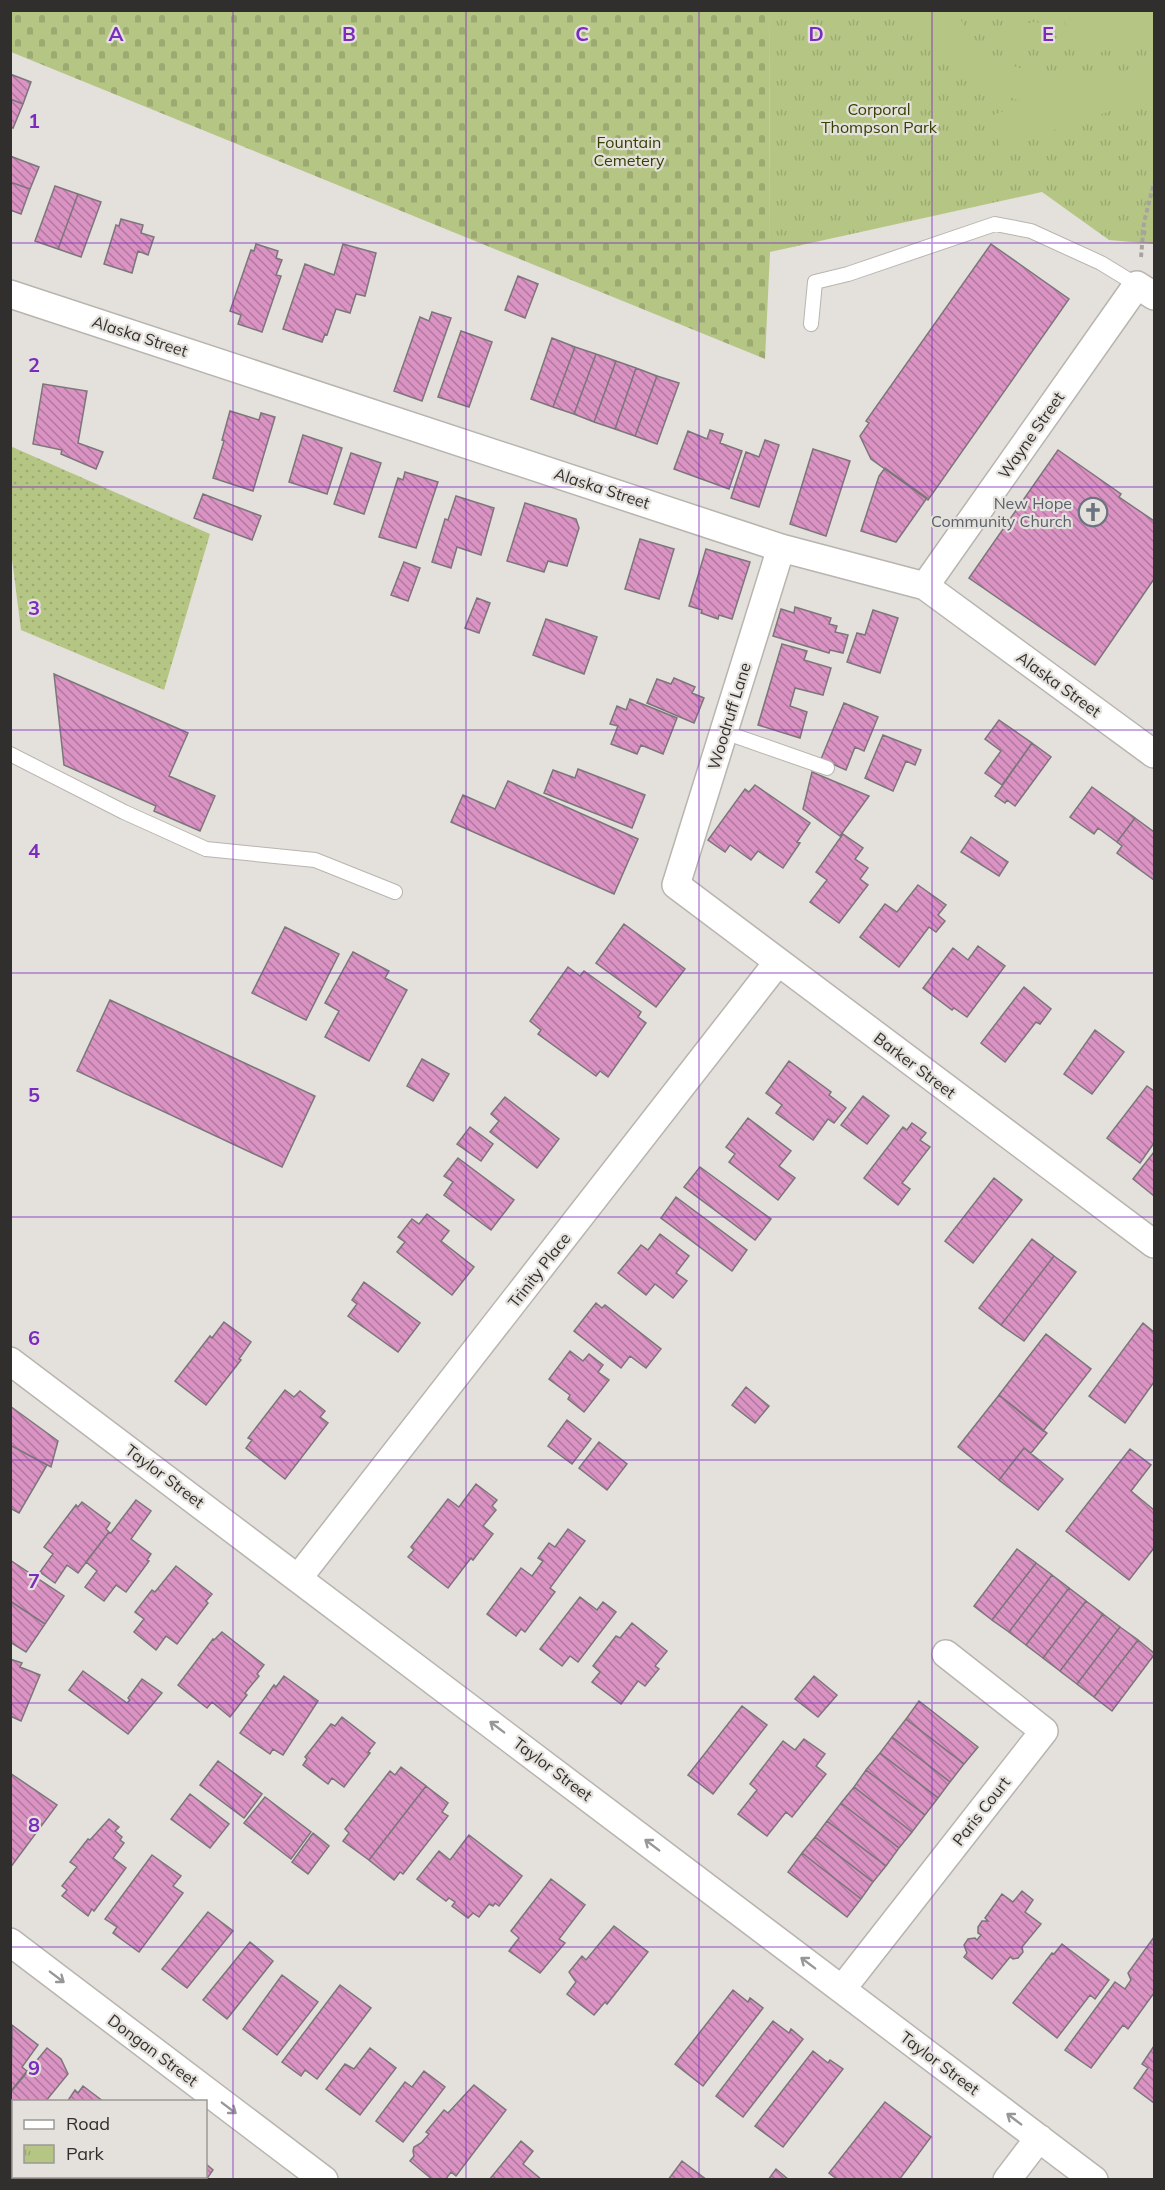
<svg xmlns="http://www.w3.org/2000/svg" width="1165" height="2190" font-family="Mulish,sans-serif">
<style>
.grass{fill:url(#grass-dots)}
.cemetery{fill:url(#cemetery-stones)}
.park{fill:url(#park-tufts)}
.pitch{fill:#b5c684}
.building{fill:url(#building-back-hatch);stroke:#7c767a;stroke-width:1.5}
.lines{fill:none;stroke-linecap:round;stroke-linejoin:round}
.lane-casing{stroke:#b8b4af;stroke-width:16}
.street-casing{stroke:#b8b4af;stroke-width:30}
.path{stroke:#a7a4a0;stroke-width:4;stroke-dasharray:4.5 3;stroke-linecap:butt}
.lane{stroke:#fff;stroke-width:14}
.street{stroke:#fff;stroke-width:27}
.oneway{stroke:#989796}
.grid{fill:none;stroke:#7b2cbf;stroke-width:1.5;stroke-opacity:0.55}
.labels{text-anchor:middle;stroke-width:4.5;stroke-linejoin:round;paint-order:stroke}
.park-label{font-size:16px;fill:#354002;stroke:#e4e0db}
.street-label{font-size:16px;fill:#312f2d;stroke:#e4e0db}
.worship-label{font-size:16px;fill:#5b616d;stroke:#e4e0db;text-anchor:end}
.grid-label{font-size:20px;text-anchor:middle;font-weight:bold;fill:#7b2cbf;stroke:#e4e0db;stroke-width:4.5;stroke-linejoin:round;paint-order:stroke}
</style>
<defs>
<pattern id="grass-dots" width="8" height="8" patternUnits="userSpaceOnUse" patternTransform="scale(1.5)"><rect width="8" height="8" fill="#b5c684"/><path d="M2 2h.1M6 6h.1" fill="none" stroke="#9caa72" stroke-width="1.8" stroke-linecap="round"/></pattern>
<pattern id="cemetery-stones" width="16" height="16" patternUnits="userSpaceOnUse" patternTransform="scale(1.5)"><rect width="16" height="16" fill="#b5c684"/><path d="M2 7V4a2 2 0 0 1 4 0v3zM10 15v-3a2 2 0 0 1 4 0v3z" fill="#9caa72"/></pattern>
<pattern id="park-tufts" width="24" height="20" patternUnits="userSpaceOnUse" patternTransform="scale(1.5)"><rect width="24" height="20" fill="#b5c684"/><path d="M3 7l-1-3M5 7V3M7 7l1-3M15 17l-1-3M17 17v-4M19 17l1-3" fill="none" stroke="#9caa72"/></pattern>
<pattern id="building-back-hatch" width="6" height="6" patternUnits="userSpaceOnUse" patternTransform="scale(1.5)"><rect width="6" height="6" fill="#da93c3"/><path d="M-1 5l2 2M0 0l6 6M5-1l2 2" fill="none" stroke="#b1789f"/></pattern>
</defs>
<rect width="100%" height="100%" fill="#e4e0db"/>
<path class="grass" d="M10,446l200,88 -46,156 -143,-60 -11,-87z"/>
<path class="cemetery" d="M10,11h759l1,241 -5,107 -754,-307z"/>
<path class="park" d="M769,11h385v233l-45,-4 -67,-48 -272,60z"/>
<path class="pitch" d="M899,11h57c7,14 17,30 30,40 33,27 99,29 138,20 10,-3 20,-7 30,-11v36l-153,52 -11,-32 37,-13c-53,-16 -98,-45 -128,-92z
M1014,11h7l5,13 11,-3 8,23 -29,10 -8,-23 11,-5z
M1061,11h93v23l-76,26z"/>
<path class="building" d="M10,74l21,8 -8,22 -13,-5z
M10,99l13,5 -10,24 -3,-2z
M10,156l29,11 -9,22 -20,-7z
M10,182l20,7 -9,25 -11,-4z
M55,186l23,8 -20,55 -23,-8z
M78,194l23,8 -20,55 -23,-8z
M121,219l22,6 -2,8 13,4 -6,18 -10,-4 -6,22 -28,-9 12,-39 3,1z
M256,244l22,7 -2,7 6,2 -6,15 5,1 -19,56 -24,-8 3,-9 -11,-4 21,-61 3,1z
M343,244l33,9 -11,43 -9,-2 -6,19 -14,-4 -9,26 -2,-1 -3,8 -39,-13 22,-65 29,11z
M991,244l78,55 -141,201 -57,-41 -11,-23 9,-13 -3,-2z
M518,276l20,8 -13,34 -20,-8z
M432,312l19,6 -29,83 -28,-10 26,-74 9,4z
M461,331l31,11 -23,65 -31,-10z
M552,338l23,9 -22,60 -22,-8z
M575,347l21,7 -22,60 -21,-7z
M596,354l20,7 -22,61 -20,-8z
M616,361l20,7 -21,61 -21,-7z
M636,368l21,8 -22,60 -20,-7z
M657,376l22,7 -22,61 -22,-8z
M43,384l44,7 -9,52 25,9 -7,17 -35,-15 1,-4 -29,-6z
M230,411l29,9 2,-7 14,4 -22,74 -40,-13 11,-37 -2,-1z
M710,430l13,4 -3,9 22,8 -13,38 -55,-20 14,-38 19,8z
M303,435l39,13 -15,46 -38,-12z
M765,440l14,5 -20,62 -28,-9 15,-46 13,5z
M813,449l37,12 -24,75 -36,-12z
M1058,450l63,44 -2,3 35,24v58l-59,86 -126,-87z
M351,453l30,10 -17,51 -30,-10z
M885,468l42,30 -31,44 -35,-11 18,-55z
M405,472l33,10 -22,66 -37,-11 19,-59 5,2z
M203,494l58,22 -9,24 -58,-22z
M456,496l38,12 -13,47 -24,-8 -6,21 -19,-6 13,-43 3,1z
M525,503l51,16 3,9 -12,38 -19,-5 -4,11 -37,-11z
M640,539l34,10 -15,50 -34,-10z
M706,549l44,13 -18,57 -13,-4 -1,4 -17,-6 1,-3 -13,-4z
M404,562l16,6 -12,33 -17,-6z
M477,598l13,5 -11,30 -14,-5z
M795,607l36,11 -2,6 8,2 -2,6 13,3 -5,18 -13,-3 -1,3 -56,-17 8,-27 13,4z
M873,610l25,8 -18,55 -33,-11 10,-29 8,2z
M546,619l51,18 -13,37 -51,-19z
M782,644l25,7 -3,9 27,8 -8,27 -28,-7 -5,18 17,6 -7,26 -42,-13z
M54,674l134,59 -19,43 46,20 -15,35 -46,-20 2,-5 -92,-41z
M674,678l21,9 -3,6 12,5 -10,25 -47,-20 10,-24 14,5z
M630,699l47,19 -14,36 -22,-9 -4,9 -26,-10 7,-18 -8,-2 7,-18 9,4z
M844,703l34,14 -14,34 -9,-4 -9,23 -25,-11z
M999,720l33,23 -30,42 -17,-12 16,-22 -16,-12z
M883,735l38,15 -6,15 -9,-4 -13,30 -28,-13z
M1032,743l19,14 -36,49 -8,-6 -2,3 -10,-7z
M578,769l67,26 -13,33 -88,-35 9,-23 22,8z
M812,772l57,24 -29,40 -37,-27z
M508,781l130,58 -24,55 -163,-72 12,-27 32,14z
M755,785l55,38 -13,19 3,1 -17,25 -25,-17 -7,9 -21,-15 -5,7 -17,-12 37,-51 4,3z
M1092,787l43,31 -18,24 -19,-14 -4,6 -24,-17z
M1135,818l19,14v48l-37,-27 5,-7 -5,-4z
M843,834l20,14 -8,11 13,9 -8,11 8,6 -29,38 -29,-21 17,-22 -11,-8z
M971,837l37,25 -9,14 -38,-24z
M918,885l28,20 -8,10 7,6 -9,11 -7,-5 -30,40 -39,-30 25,-33 12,8z
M624,924l61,45 -29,38 -60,-44z
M285,927l54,27 -33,66 -54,-27z
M978,946l27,20 -38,51 -13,-9 -2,2 -29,-22 30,-40 15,12z
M353,952l36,19 -4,7 22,12 -38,71 -44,-24 14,-26 -14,-8z
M568,967l12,9 4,-5 57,41 -3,5 8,6 -38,54 -8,-6 -4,5 -58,-42 3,-4 -11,-9z
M1024,987l27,22 -11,15 -4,-2 -31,40 -24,-19z
M110,1000l205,96 -33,71 -205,-96z
M1095,1030l29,22 -32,42 -28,-20z
M422,1059l27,15 -16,27 -26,-15z
M789,1061l42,31 -2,3 17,13 -12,15 -6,-4 -15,21 -37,-27 6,-8 -16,-12z
M1147,1086l7,5v52l-14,20 -33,-25z
M863,1096l26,20 -22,28 -26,-19z
M505,1097l54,42 -22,29 -47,-36 9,-11 -8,-7z
M748,1118l43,33 -12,15 16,12 -17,22 -49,-38 6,-8 -9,-7z
M912,1123l14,10 -6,7 10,7 -28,36 8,6 -12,16 -34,-27 39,-51 4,3z
M470,1127l23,17 -12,17 -24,-17z
M1154,1152v44l-21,-17z
M458,1158l56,42 -23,30 -47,-35 9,-13 -9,-6z
M700,1167l71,52 -16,21 -71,-53z
M994,1178l28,22 -49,63 -28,-22z
M676,1197l71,53 -15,21 -71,-53z
M427,1214l22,17 -8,10 33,26 -22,28 -55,-43 8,-10 -7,-5 14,-18 7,5z
M660,1234l29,22 -13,17 11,8 -14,17 -18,-14 -9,11 -28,-22 23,-28 7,5z
M1032,1239l22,17 -53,69 -22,-17z
M1054,1256l22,16 -52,69 -23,-16z
M364,1282l56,41 -22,29 -50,-36 9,-12 -5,-4z
M596,1303l6,5 3,-3 56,44 -15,19 -16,-12 -9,12 -47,-37z
M224,1322l27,20 -12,17 2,1 -35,45 -31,-24 35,-45 2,2z
M1143,1323l11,9v50l-29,41 -36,-27z
M1046,1334l45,35 -48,62 -44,-36z
M570,1351l13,10 6,-7 14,11 -5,7 11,8 -25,32 -16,-13 2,-4 -21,-16z
M746,1387l23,19 -14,17 -23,-18z
M285,1390l9,7 6,-6 25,20 -5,6 8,6 -43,56 -39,-31 6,-8 -4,-2z
M999,1395l48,38 -16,20 -7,-5 -25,32 -41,-33z
M10,1406l48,35 -7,26 -41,-22z
M567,1420l24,19 -19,25 -24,-18z
M599,1442l28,22 -20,26 -28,-22z
M10,1445l37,20 -28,48 -9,-5z
M1024,1448l39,31 -25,31 -39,-30z
M1130,1449l21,16 -20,26 23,19v38l-25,32 -63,-49z
M476,1484l21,16 -5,6 4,4 -13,16 10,8 -20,26 -2,-2 -23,30 -40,-31 6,-7 -3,-3 37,-48 11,8z
M136,1500l15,11 -20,28 20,15 -4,6 2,1 -23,31 -10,-7 -12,16 -19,-14 12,-16 -11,-9 23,-30 2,1z
M82,1502l28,21 -4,6 3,3 -31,41 -11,-8 -12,18 -15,-11 13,-18 -9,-7 32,-42 2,2z
M568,1529l17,12 -35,47 5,4 -30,40 -4,-3 -5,7 -29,-22 34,-46 11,8 11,-15 -5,-3 11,-15 6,4z
M1017,1549l19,14 -44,57 -18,-14z
M10,1560l54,36 -19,28 -35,-23z
M1036,1563l16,12 -43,57 -17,-12z
M176,1566l36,28 -6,7 2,2 -31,41 -11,-8 -10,14 -22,-18 10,-13 -9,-7 17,-22 3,2z
M1052,1575l17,13 -43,57 -17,-13z
M1069,1588l17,13 -43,57 -17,-13z
M580,1597l17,13 6,-8 13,10 -38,50 -8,-6 -8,10 -22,-17z
M10,1601l35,23 -19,28 -16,-10z
M1086,1601l17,13 -43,57 -17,-13z
M1103,1614l17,13 -43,57 -17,-13z
M632,1623l35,28 -12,15 4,3 -14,17 -7,-5 -17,23 -29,-22 8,-10 -7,-6 23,-30 4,2z
M1120,1627l18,13 -44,57 -17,-13z
M222,1632l42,33 -7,9 2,2 -14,17 2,2 -17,22 -18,-15 -5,6 -29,-23 35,-46 1,1z
M1138,1640l16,13v2l-42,56 -18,-14z
M10,1659l12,4 -2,4 20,8 -19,46 -11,-5z
M83,1671l44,32 3,-3 -2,-2 14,-19 20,14 -34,41 -59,-44z
M284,1676l34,25 -35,54 -10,-6 -3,5 -30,-21 34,-48 2,2z
M814,1676l23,19 -19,22 -23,-18z
M919,1701l59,46 -14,17 -58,-45z
M742,1706l25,19 -54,69 -25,-19z
M342,1717l33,26 -7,9 2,1 -26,34 -12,-9 -4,6 -25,-19 4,-6 -2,-2 26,-33 4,2z
M906,1719l58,45 -14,18 -58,-45z
M892,1737l58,45 -12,16 -58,-45z
M804,1739l21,15 -9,12 10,8 -34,43 -6,-5 -19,24 -29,-22 19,-24 -7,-6 33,-43 12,9z
M880,1753l58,45 -13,17 -59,-45z
M218,1761l44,33 -18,24 -44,-33z
M401,1767l25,19 -57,74 -26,-19 6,-8 -4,-4 45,-58 5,4z
M866,1770l59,45 -13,17 -58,-45z
M10,1773l47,32 -47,63z
M426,1786l22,17 -6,9 6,4 -45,58 -3,-2 -6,8 -25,-20z
M854,1787l58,45 -13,16 -58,-45z
M190,1794l39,30 -19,24 -39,-29z
M265,1797l46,35 -20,27 -47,-36z
M841,1803l58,45 -13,18 -59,-45z
M109,1819l10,8 -4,4 7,6 -2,3 4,3 -11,15 13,10 -32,43 -2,-2 -4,7 -26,-20 5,-6 -5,-4 15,-19 -7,-5 18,-23 2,1z
M827,1821l59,45 -13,16 -58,-45z
M313,1833l16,13 -21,28 -16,-12z
M469,1835l53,41 -23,30 -4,-3 -2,3 -4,-2 -10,13 -6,-4 -5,5 -16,-12 3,-4 -6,-4 -3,3 -29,-22 22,-28 11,9z
M815,1837l58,45 -12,17 -59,-46z
M802,1853l59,46 -14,18 -59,-45z
M152,1855l29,21 -8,10 10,7 -44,59 -26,-19 4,-6 -12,-8z
M551,1879l34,26 -26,34 6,4 -25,30 -31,-22 10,-13 -8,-7z
M1022,1891l11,9 -8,12 16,12 -19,23 1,5 -5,6 -5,1 -3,-2 -18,22 -28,-22 3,-4 -3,-8 4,-6 7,-1 2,2 4,-5 -3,-2v-6l4,-6h6l-3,-3 17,-24 11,8z
M208,1912l25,19 -46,57 -25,-19z
M614,1926l34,26 -41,52 -2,-2 -11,13 -27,-21 9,-12 -7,-10 13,-16 4,4z
M1154,1937v56l-26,36 -5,-4 -32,43 -26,-18 50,-68 10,7 6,-9 -3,-7z
M250,1942l23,19 -46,58 -24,-19z
M1062,1944l47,36 -14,19 -5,-4 -33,43 -44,-35 39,-50 2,1z
M282,1975l36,27 -41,53 -34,-26z
M340,1985l31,23 -54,71 -12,-9 -4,6 -19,-14z
M733,1990l15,12 2,-4 13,10 -60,78 -28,-22z
M773,2021l16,12 2,-4 12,10 -60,78 -27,-21z
M12,2025l26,20 -16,22 5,4 -16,20z
M1154,2046v57l-20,-15 14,-20 -6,-4z
M47,2048l14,11 7,15 -23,28h-31v10l-4,-2v-17z
M370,2048l26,20 -36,47 -34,-26 19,-25 9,5z
M813,2051l15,12 2,-3 13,9 -60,78 -28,-21z
M424,2071l21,16 -42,55 -27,-21 29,-39 7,5z
M474,2085l32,25 -50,66 -5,-4 -6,8h-12l-23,-19 4,-5 -1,-5 1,-4 7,-4 8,-9 -3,-2 18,-22 4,3z
M83,2086l21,16h-37l8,-12 3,3z
M885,2102l46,35 -32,43h-61l-9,-7z
M521,2141l12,10 -10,13 19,16h-53z
M682,2161l25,19h-39z
M206,2164l7,6 -7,10h-44l3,-4h41z
M776,2169l13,11h-21z
M93,2176h55l-2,4h-56z"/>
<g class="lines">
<g class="lane-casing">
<path id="lane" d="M811,324l4,-42 33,-8 147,-50 36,7 70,32 36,22
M724,732l103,36
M10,754l114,58 82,37 109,11 80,32"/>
</g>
<g class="street-casing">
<path id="street" d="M10,294l771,254 144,38 229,168
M781,548l-105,337 478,359
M925,586l212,-301 17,11
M10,1361l1084,819
M299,1577l479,-615
M10,1942l314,238
M842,1989l202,-258 -98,-77
M1007,2180l32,-42"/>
</g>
<path class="path" d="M1141,257l3,-35 10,-39"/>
<use href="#lane" class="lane"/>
<use href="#street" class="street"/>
</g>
<defs><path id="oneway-shaft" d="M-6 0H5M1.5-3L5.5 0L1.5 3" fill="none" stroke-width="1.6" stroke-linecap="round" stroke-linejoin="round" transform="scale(1.5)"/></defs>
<g class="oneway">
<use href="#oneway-shaft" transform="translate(497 1727) rotate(-143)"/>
<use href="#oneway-shaft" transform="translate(652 1845) rotate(-143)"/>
<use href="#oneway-shaft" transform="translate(808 1963) rotate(-143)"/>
<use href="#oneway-shaft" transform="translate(57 1977) rotate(37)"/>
<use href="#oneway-shaft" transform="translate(229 2108) rotate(37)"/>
<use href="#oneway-shaft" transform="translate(1014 2119) rotate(-143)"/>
</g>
<path class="grid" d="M233,10v2170M466,10v2170M699,10v2170M932,10v2170M10,243h1144M10,487h1144M10,730h1144M10,973h1144M10,1217h1144M10,1460h1144M10,1703h1144M10,1947h1144"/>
<defs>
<g id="church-ring" transform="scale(1.5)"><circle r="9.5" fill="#e4e0db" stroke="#6b7280" stroke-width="1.5"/><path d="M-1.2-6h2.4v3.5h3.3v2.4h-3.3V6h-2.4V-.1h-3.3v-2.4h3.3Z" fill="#6b7280"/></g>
</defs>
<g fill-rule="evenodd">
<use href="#church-ring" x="1093" y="512"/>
</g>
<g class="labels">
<g class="park-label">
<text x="879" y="115">Corporal<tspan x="879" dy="18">Thompson Park</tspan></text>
<text x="629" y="148">Fountain<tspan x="629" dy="18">Cemetery</tspan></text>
</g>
<g class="street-label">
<text transform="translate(140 336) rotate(18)" y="6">Alaska Street</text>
<text transform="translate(1031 435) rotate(-55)" y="6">Wayne Street</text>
<text transform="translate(602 488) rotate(18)" y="6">Alaska Street</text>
<text transform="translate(1059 684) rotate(36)" y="6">Alaska Street</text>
<text transform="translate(729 716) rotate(-73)" y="6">Woodruff Lane</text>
<text transform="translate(915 1065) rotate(37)" y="6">Barker Street</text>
<text transform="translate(539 1270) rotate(-52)" y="6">Trinity Place</text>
<text transform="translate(165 1476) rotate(37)" y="6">Taylor Street</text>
<text transform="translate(553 1769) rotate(37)" y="6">Taylor Street</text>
<text transform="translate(981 1811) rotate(-52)" y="6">Paris Court</text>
<text transform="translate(153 2050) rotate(37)" y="6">Dongan Street</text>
<text transform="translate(940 2063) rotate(37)" y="6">Taylor Street</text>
</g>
<g class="worship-label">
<text x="1072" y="509">New Hope<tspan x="1072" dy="18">Community Church</tspan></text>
</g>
</g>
<g class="grid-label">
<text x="116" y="41">A</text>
<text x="349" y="41">B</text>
<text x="582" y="41">C</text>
<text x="816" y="41">D</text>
<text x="1048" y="41">E</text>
<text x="34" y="128">1</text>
<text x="34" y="372">2</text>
<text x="34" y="615">3</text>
<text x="34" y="858">4</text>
<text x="34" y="1102">5</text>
<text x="34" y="1345">6</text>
<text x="34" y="1588">7</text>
<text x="34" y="1832">8</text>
<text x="34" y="2075">9</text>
</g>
<rect width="1165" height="2190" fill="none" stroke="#312f2d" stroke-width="24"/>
<rect x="12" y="2100" width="195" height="78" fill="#e4e0db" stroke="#9c9995" stroke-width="1.5"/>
<rect x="24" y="2120" width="30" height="9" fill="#ffffff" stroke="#9c9995" stroke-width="1.5"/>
<text x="66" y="2130" font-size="18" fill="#312f2d">Road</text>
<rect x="24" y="2145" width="30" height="18" fill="url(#park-tufts)" stroke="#9c9995" stroke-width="1.5"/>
<text x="66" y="2160" font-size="18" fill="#312f2d">Park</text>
</svg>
